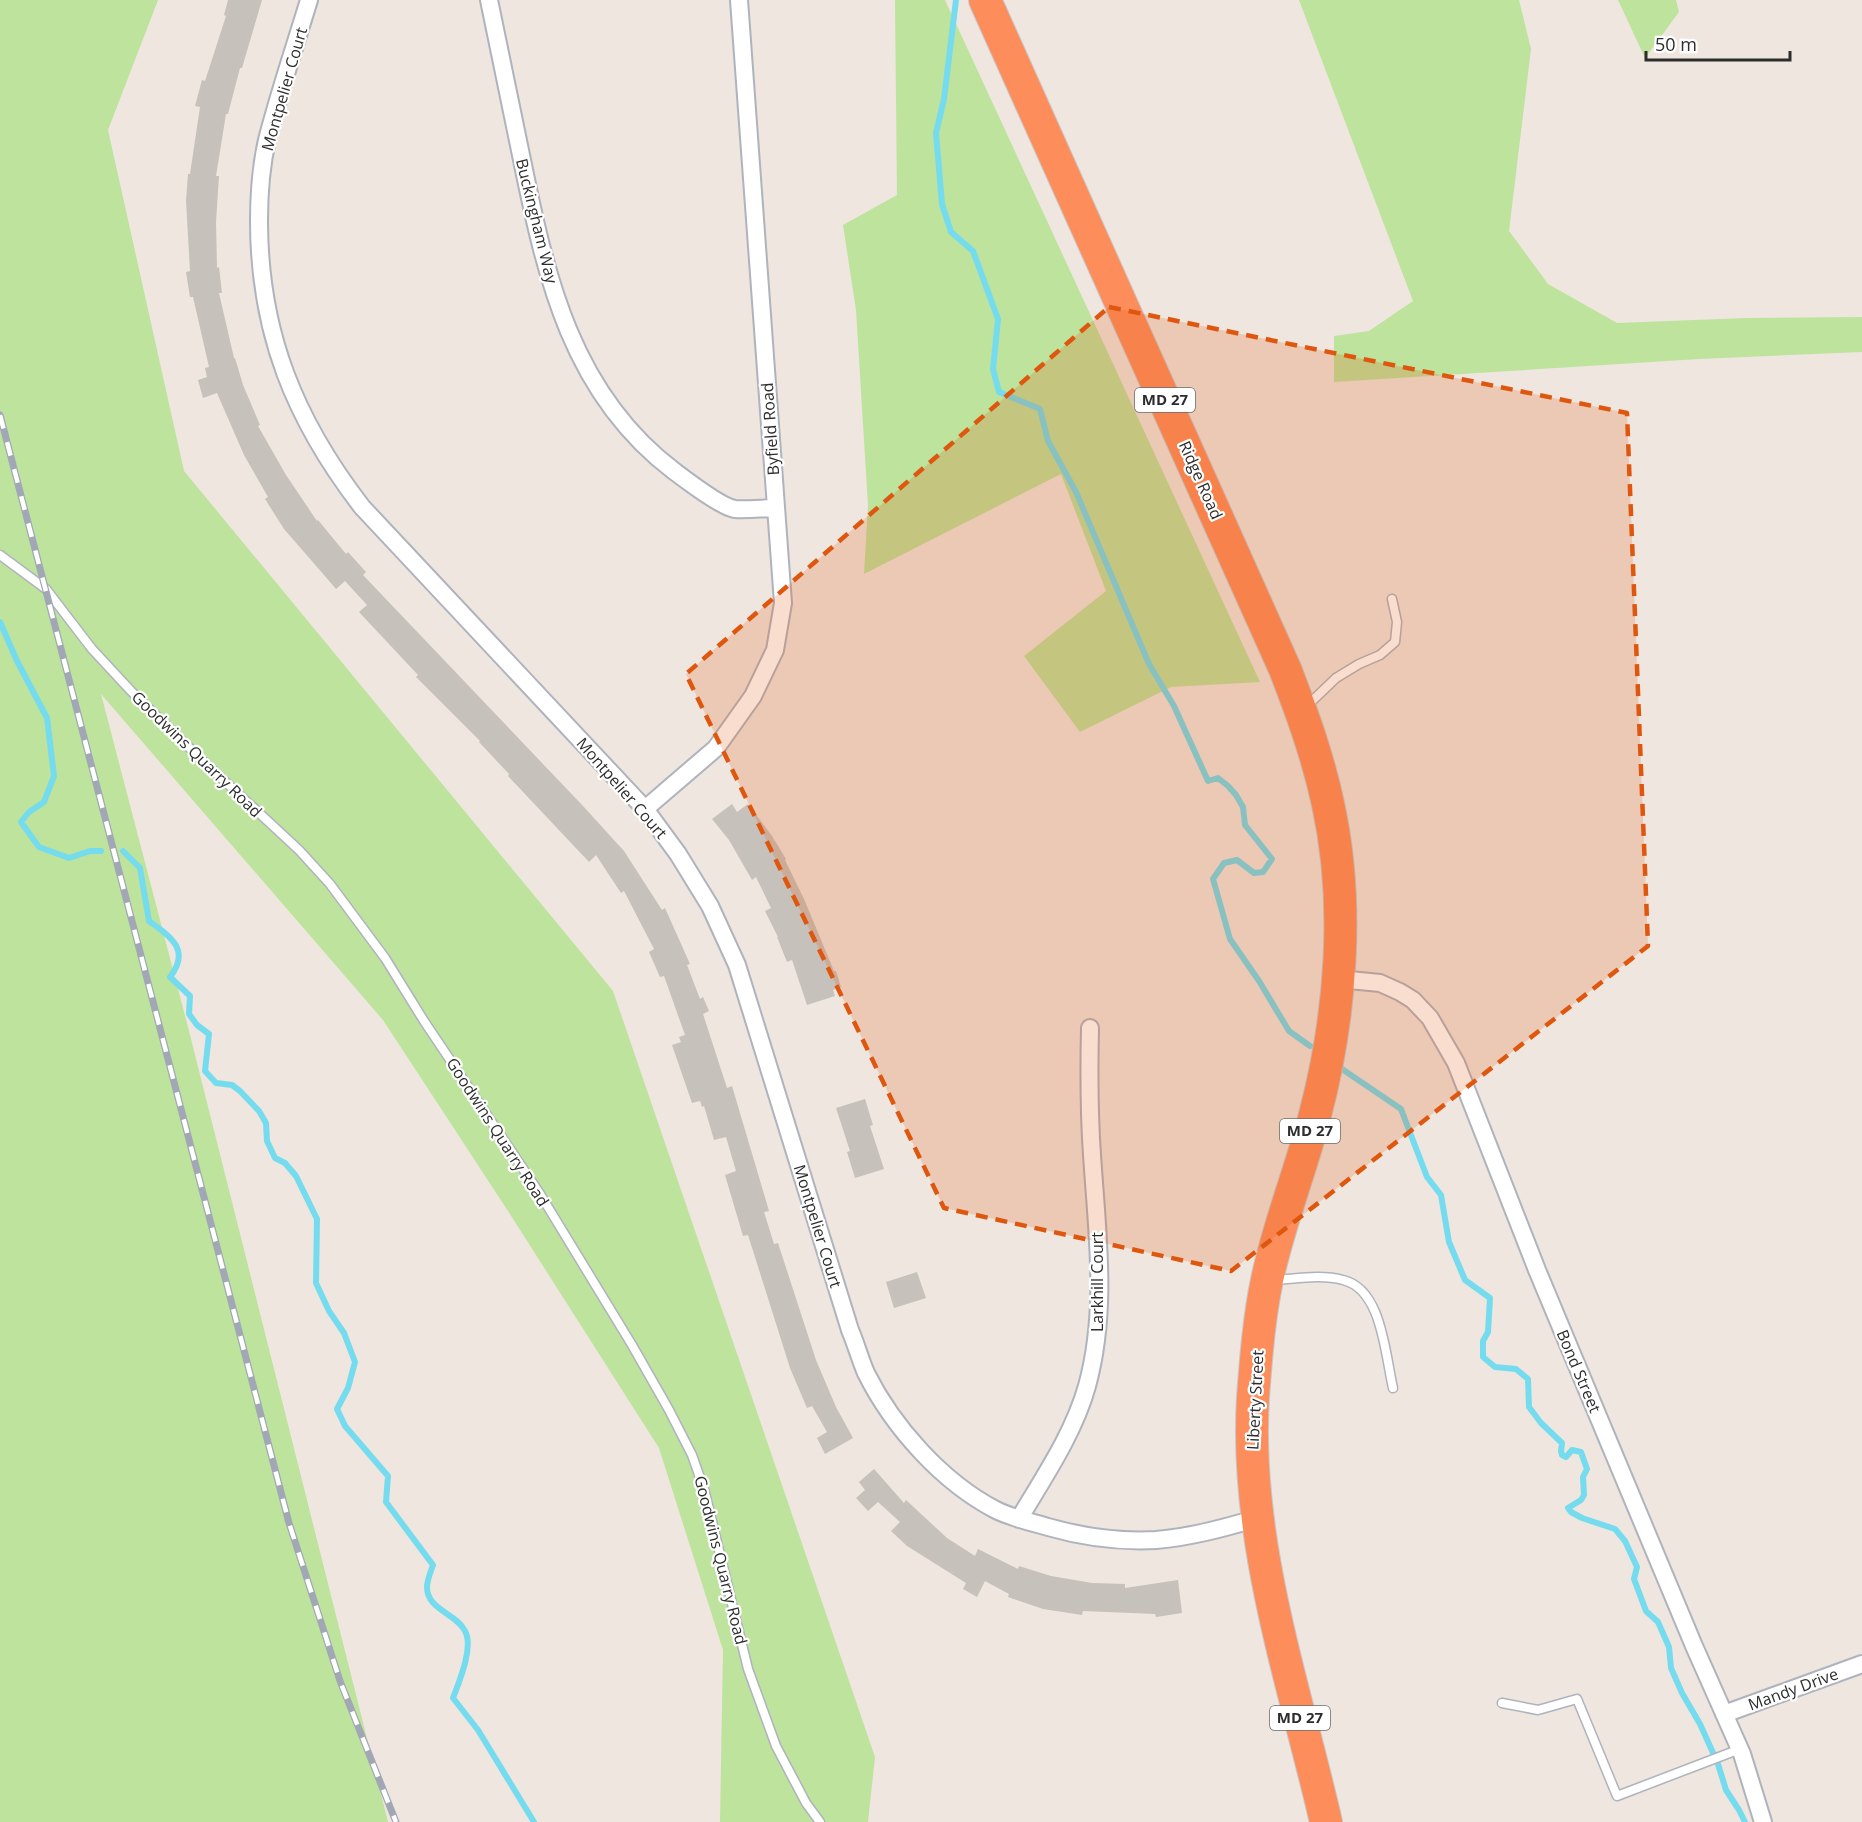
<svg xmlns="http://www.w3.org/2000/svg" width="1862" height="1822" font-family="'Open Sans',sans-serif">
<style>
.green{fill:#bde39d}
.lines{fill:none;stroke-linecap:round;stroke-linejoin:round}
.stream{stroke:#74dcee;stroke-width:6}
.building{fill:#c7c1bb}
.lane-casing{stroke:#afb3bd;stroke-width:11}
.street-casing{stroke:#afb3bd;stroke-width:20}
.highway-casing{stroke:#c8c8c8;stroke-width:34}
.lane{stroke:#fff;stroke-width:8}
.street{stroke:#fff;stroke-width:16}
.highway{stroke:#fd8e5b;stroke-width:32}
.rail-casing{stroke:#a2a7b6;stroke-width:7}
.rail{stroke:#fff;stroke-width:4.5;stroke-dasharray:14;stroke-linecap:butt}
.marked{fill:#df570e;fill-opacity:0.2;stroke:#df570e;stroke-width:4.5;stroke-dasharray:12 8;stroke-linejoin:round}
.labels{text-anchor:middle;stroke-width:4.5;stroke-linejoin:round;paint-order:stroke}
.shield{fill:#fff;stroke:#6c6c6c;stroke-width:1.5}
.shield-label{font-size:15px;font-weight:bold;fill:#2d2d2d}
.street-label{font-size:16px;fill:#2d2d2d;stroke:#fff}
</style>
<rect width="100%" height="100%" fill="#eee6df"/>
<path class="green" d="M0,0h158l-50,130 76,341 429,520 262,766 -7,65h-148l3,-172 -64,-202 -151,-237 -125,-191 -282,-326 89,341 198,787h-388z
M895,0h50l315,682 -89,5 -91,45 -56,-76 82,-65 -45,-117 -197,100 4,-69 -12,-195 -13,-85 54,-30z
M1299,0h220l12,49 -22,182 39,53 69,39 130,-5 115,-1v35l-163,7 -365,23v-46l35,-5 44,-30z
M1618,0h58l3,12 -34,46z"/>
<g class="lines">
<path class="stream" d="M956,0l-12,99 -8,34 6,71 9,28 22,19 25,68 -5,50 6,23 41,17 8,32 28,51 73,172 25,42 34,75 10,-3 10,8 8,9 7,12 2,18 27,34 -9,13 -9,1 -17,-13 -13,3 -11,16 17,60 29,42 30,50 21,15
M0,622l17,39 30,57 7,58 -10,26 -15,10 -8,10 18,25 30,11 21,-7h11
M123,851l17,17 9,53c22,16 42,29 21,56l20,19 -1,18 8,11 12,9 -4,37 11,12 16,2 8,6 19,20 7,12 1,18 8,17 10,5 11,13 21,43 -1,64 13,28 15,22 11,29 -7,26 -11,21 8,17 43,50 -2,26 47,63c-2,6 -6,15 -6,22 0,23 29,26 38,44 9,16 -6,51 -12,67l25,32 56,92
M1342,1069l59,40 26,68 14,18 8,47 16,38 25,18 -2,34 -5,9v16l12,10 21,2 12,10 1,28 12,16 21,20 -1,8 1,4 4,2 6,-7 9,2 6,17 -4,8 1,18 -3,5 -13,8 3,4 11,6 33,11 10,12 12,26 -3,12 12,32 12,11 11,25 2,21 11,25 18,31 18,40 8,26 13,20 6,12"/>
</g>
<path class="building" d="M228,0h34l-20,68h-2l-12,46h-2l-10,62h3l-3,46 1,46 2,-1 3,26h-3l15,65h1l8,27 17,40 -2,1 28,49 31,46 1,-1 28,34 2,-2 18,20 -3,3 220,231 41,45 38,59 3,-2 25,56 -3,1 13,34 3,-2 6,14 -6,3 24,74 5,-2 37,125 -5,1 10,32 4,-1 38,117 20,47 17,31 -28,16 -8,-16 10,-6 -15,-26 -5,2 -17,-40 -42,-133 -5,1 -18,-61 11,-4 -10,-34 -12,3 -10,-34 -2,1 -2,-6 -8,2 -20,-58 9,-3 -2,-5 6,-2 -21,-59 -4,1 -11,-25 5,-3 -30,-58 -3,2 -25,-38 -7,7 -81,-86 1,-2 -30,-32 1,-1 -64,-64 2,-2 -59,-63 8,-7 -22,-24 -9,8 -25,-29 -27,-31 -19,-30 3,-2 -24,-42 -27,-62 -14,5 -5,-18 9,-3 -2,-9 4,-1 -16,-70h-3l-4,-25 4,-1 -4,-70 2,-27h2l10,-67 -5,-1 7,-26 3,1 21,-65 -2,-1z
M732,804l5,8 11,-8 24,32 14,23 -1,1 19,39 30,72h2l5,16 -8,3 2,6 -28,9 -15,-45 -5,2 -10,-25h1l-13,-26 6,-3 -15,-31 -4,3 -23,-40 -17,-21z
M865,1099l8,26 -3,1 14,43 -29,9 -8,-26 3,-1 -14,-43z
M917,1272l9,26 -32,10 -8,-26z
M874,1469l30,34 2,-3 41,38 28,18 3,-7 40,20 1,-3 32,10 41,7 33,1v4l53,-8 4,33 -26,4 -1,-3 -72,-3 -1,4 -39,-6 -35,-12 1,-3 -24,-13 -8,16 -14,-8 3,-6 -59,-37 -16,-15 9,-9 -22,-20 -10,9 -12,-13 9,-8 -6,-8z"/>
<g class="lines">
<g class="lane-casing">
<path id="lane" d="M0,555l46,34 46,60 39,42 73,71 95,88 31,34 55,74 39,63 116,173 92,151 37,65 23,45 12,34 44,180 28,77 30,57 14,19
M1304,705l8,-4 24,-23 23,-14 21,-9 15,-13 2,-20 -5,-23
M1273,1280c22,-1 48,-6 70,0 39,9 42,74 50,108
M1502,1703l36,7 39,-11 40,97 123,-47"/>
</g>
<g class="street-casing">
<path id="street" d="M309,0c-14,46 -30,93 -42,140 -6,26 -8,54 -8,81 0,112 36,199 103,286l283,302 33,45 32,52 27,59 113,365c6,14 10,29 16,43 27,54 76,109 130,137 16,8 35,12 52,17 35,10 71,15 108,13 35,-3 68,-12 102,-22
M489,0c11,53 22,107 33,160 24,118 50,234 152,311 12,9 47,36 61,38 13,1 28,-1 41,-1
M645,809l71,-61 37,-52 22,-46 8,-47 -44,-603
M1339,979l41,4 20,9 13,8 17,18 26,45 81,207 157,376 48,108 21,68
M1019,1519c25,-42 55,-86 68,-133 21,-76 10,-154 5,-231 -3,-43 -3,-84 -2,-127
M1724,1714l138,-50"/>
</g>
<g class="highway-casing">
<path id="highway" d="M985,0l300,669c17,44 33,88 43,135 22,100 13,212 -13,311 -14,55 -36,108 -48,165 -8,38 -11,78 -14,117 -9,145 41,286 73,425"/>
</g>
<use href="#lane" class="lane"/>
<use href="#street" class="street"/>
<use href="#highway" class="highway"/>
<g class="rail-casing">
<path id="rail" d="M0,415l289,1108 51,158 56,141"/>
</g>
<use href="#rail" class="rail"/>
</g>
<path class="marked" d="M1109,307l518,106 21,533 -417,325 -287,-63 -258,-534z"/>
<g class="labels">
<g class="shield">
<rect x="1135" y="388" width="60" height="24" rx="4.5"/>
<rect x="1280" y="1119" width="60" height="24" rx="4.5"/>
<rect x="1270" y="1706" width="60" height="24" rx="4.5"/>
</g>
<g class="shield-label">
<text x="1165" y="405">MD 27</text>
<text x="1310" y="1136">MD 27</text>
<text x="1300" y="1723">MD 27</text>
</g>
<g class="street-label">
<text transform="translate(284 89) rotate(-74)" y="6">Montpelier Court</text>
<text transform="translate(537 221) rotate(76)" y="6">Buckingham Way</text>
<text transform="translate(770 429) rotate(-94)" y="6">Byfield Road</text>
<text transform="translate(1201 480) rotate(66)" y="6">Ridge Road</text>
<text transform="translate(197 754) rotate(44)" y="6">Goodwins Quarry Road</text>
<text transform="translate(622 788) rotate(49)" y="6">Montpelier Court</text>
<text transform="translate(498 1132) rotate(57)" y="6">Goodwins Quarry Road</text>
<text transform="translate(818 1226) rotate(73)" y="6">Montpelier Court</text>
<text transform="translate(1097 1282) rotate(-90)" y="6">Larkhill Court</text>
<text transform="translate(1579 1371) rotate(67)" y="6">Bond Street</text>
<text transform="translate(1255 1400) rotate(-87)" y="6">Liberty Street</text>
<text transform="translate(721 1560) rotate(76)" y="6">Goodwins Quarry Road</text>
<text transform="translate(1793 1689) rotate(-20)" y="6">Mandy Drive</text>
</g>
</g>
<path d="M1646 51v9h144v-9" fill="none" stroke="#2d2d2d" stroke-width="3"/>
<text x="1655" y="51" font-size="18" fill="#2d2d2d" stroke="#ffffff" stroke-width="4.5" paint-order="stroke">50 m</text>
</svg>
